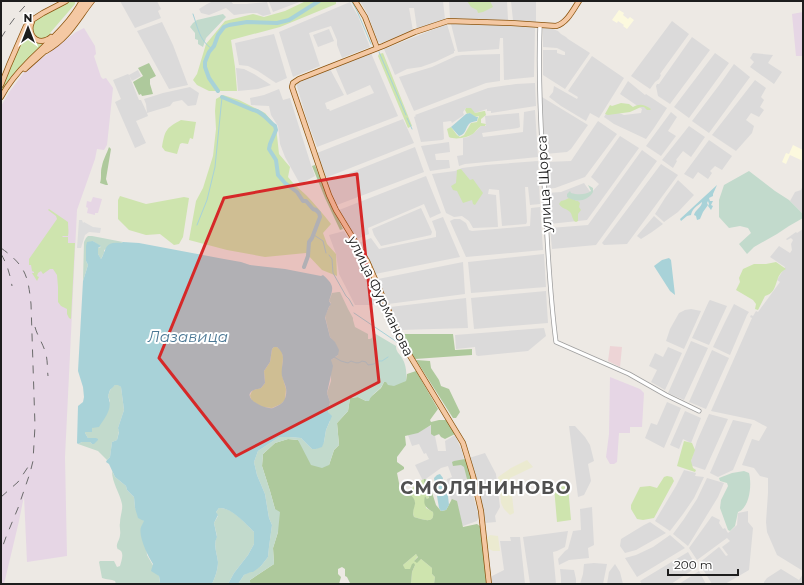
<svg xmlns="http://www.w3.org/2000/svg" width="804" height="585" font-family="Montserrat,sans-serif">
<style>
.residential{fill:#dbdada}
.commercial{fill:#edd4d6}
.industrial{fill:#e6d6e5}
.education{fill:#fcf9de}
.farmland{fill:#ebead0}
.grass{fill:#cee4ae}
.forest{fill:#aec99c}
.wetland{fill:#c2dacc}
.parking{fill:#ddd}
.water{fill:#a8d2d8;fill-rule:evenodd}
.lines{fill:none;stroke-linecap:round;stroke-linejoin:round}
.stream{stroke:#a8d2d8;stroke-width:1}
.river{stroke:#a8d2d8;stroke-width:4}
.minor-casing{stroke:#9e9e9e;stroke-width:5}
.major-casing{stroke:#8a530d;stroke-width:6}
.minor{stroke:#fff;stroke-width:3.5}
.major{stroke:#f4c8a3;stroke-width:4.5}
.rail{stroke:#6b6b6b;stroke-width:1;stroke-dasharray:8 8;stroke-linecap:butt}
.marked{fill:#d62828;fill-opacity:0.2;stroke:#d62828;stroke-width:3;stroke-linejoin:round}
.labels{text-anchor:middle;stroke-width:4;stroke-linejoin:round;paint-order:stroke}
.street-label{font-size:14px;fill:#1d1d1d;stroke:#fff}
.water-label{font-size:15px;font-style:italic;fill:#4c7895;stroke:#fff}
.district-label{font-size:18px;font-weight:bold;letter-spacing:1px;fill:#505050;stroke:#fff}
</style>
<rect width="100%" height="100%" fill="#ede9e4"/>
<path class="residential" d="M120,1h37l4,8 -3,2 3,7 -26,10z
M213,1h18l2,3h13l21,-2 4,12 -8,2 -6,-3h-7l-16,2 -8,-7 -17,7 -8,-2 -2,-4 8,-5z
M271,1h31l-29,11 -4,-10z
M360,1h83l2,18 -28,10 -3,-21h-5l4,23 -32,12 -3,-1 -10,-27z
M449,1h58l1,19 -58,-2z
M511,1h25v21l-23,-2z
M350,2l8,14 12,31 -28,11 -5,-13v-5l-6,-14 -22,7 11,33 -27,11 -14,-45z
M672,21l17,13 -29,40 1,1 -2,4 -4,3 -5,7 -19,-13z
M162,22l11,23 15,40 -19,4 -32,-58z
M447,24l8,27h-1v2l-19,9 -14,5 -14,2 -12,6 -11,-26z
M451,24l48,1 36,3 -1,49 -30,3 -1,-42h-3l-1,11 -41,3z
M543,28l10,1 5,2 3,3 5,3 2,2 22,14 -25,36 -22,-14v-25h14v3l6,2h2v-3l-8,-4 -14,-1z
M329,29l5,12 -16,6 -5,-12z
M274,34l13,44 -11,5 -18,-12 -10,-5 -9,-1 -4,-22z
M692,37l18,13 -40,54 -12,-8 -2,-10 1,-2h2z
M371,53l27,63 -81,31 -11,-30 -10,-34 34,-14 14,26 -19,8 2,6h2l1,2 44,-18 -4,-8 -23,10 -12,-28z
M715,53l14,10 -40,55 -15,-11z
M753,53l20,2 -5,8 14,9 -8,12 -24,-17 4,-5 -4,-4z
M500,54v27l-14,2 -72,28 -15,-34 33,-10 24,-11 6,-1z
M592,56l32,22 -25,40 -9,-5 -4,8 -25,-15 -12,-9 4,-5 1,-6 23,13 1,-2 -10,-6z
M734,64l16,13 -41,56 -17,-12 28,-37z
M236,68l8,1 10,5 17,11 -13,4 -20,2z
M138,70l3,6 -9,5 -3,-6 10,25h2l6,13 -1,-9 -2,-5 19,-6 27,-6 9,6 -3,12 -8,1 -6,-6 -9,2 -3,4 -23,7 1,3 -12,5 10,22 -11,5 -20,-46 6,-3 -8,-19 15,-6 1,1z
M755,80l11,8 -5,9 3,3 -4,7 4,3 -5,7 -8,-4 -5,7 8,6 -2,7 -16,18 -24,-16z
M628,81l17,14 1,-1 21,14 -13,20 -8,11 -32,-15 -10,-7 5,-8 15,6 17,-2 1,-4 -22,-15z
M535,83l1,23 -45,7v-2h-4v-2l-12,4 -9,-5 -3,4 1,3 -12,8 -1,-2 -8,1 1,17 -2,1 -21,2 -7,-25 2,-1 -1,-1 73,-27 28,-4z
M279,89l4,11 7,-2 21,67 4,11 -15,8 -15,-27 -5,-13 -2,-18 -7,-11 -2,-9 -18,-1 -1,-7 14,-3z
M542,97l46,28 -17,24 -4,3 -22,2z
M535,110l3,47 -73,7 -6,2 -2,-10 6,-1v-17l5,-1 6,-4 7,-7h5l-1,-10 34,-3 1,14 -2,1 -36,5 1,4 40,-5 1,-20z
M671,112l6,5 -9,14 8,5 -15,20 -15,-10z
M403,119l11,24 -89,35 -8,-25z
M598,121l19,13 -32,43 -30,11 -8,1 -1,-27 25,-1z
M689,126l16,11 -14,20 -8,-6 -7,9 1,1 -4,7 -11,-8z
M620,136l19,12 -52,72 -38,4 -2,-31 14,-1 23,-9 7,10 8,-9 -8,-7z
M709,140l23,16 -10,14 -7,-4 -5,5 2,2 -4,6 -10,-7 -5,7 -9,-5z
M449,142l1,10 -15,2 1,6h13l1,8 -20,3 -9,-25z
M415,147l9,25 -87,33 -10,-23z
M642,150l15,11 -61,84 -44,4 -2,-21 38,-3z
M538,161l2,43 -10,1 -2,-18h-3l2,35 -1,2 -24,2 -3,-36 -10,-1 -1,5 8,1 2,32 -25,1 -4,-7 -7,-5 -8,1 -8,-4 -14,-39 23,-3 7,-3 24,-3z
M661,164l17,11 -51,69 -23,1 -2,-2z
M426,176l15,37 -11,5 -6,-14 -56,24 1,6 -12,5 -18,-29z
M678,180l16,15 -16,17 -14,10 -9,-8 10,-16z
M803,185v29l-13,-13 5,-9 6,-2z
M540,207l3,43 -77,7 -16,-36 4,-2h6l6,4 3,7 3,1 58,-5 1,-18z
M421,208l11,24 -1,3 -50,11 -7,-11 -2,-6z
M654,216l9,8 -11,8 -11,7 -4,-3z
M443,217l17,40 -85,17 -16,-31 12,-5 8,11 57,-12v-5l-4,-11z
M803,229v342l-26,-16 -10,-23 -1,-10 2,-29v-15l-8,-2 -6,-8 -12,-3 10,-26 7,2 8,-14 -13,-7 -43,-9 41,-93 -2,-1 1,-2 2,1 3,-5 2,1 22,-30 -3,-2 8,-13 -15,-10 9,-11 11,7 2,-3 -1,-6 2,-4 -2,-2 -4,2 -1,-1 10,-7 1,1z
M344,231l25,43 10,28 -6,3h-18l-16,-31 -3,-20 -7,-19z
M544,254l2,33 -75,6 -3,-31z
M463,262l2,32 -77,10 -10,-25z
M546,291l2,32 -74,6 -3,-31z
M466,298l2,30 -68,2 -10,-23z
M710,300l17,6 -18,39 -17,-7 17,-37z
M734,304l15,8 -2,3 -17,40 -17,-8 12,-25z
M691,309l10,2 -17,38 -18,-8 4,-12 9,-16 6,-3z
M544,328l2,8 -18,15 -50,5 -2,-1 -1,-8 -19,2 -1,-14z
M691,341l17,7 -24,52 -16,-7z
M668,347l14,6 -17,37 -14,-8 6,-12 -8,-4 6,-13 8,4z
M712,350l17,8 -23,51 -17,-7z
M667,402l14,6 -17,40 -19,-10 6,-15 6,2z
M685,411l16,7 -10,25 -8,-4 -4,10 -9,-4z
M709,414l19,5 -23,51 -15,-5 7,-24z
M733,420l19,4 -19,46 -15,7 -8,-4z
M434,424l6,10 -5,2 3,15h8l-1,-10 10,-6 7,16 5,21 12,45 -2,4 -14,5 -12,-25 -4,-22 5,-2 -4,-11 -7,2 -18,13 -8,-16 14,-6 -3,-6 -2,1 -5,-10 -7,2 -4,-11 12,-4z
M569,426h6l10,11 5,8 4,16 -6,3 3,17 -7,14 -6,2z
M485,453l11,21 4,33 -5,9 1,6 -11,1 -4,-25 -12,-40z
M684,470l12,3 -1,3 9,1 -10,21 -11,16 -13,17 -15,-10 21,-35z
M707,478l17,5 -6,14 -30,49 -15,-12 11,-15 13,-20z
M592,507l2,38 -6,3 1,10 -20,2 -10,5 -1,-6 7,-8 3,-2 5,-18 8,-1 -1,-21z
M748,511v11l5,6 -4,42 -24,14h-13l-13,-21 20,-16 1,1 6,8 2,-1 -6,-8 8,-6 -3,-3 -30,22 -8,-12 23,-32 8,4 -1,3 4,6 2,-1 3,5 9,-8 1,-12z
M650,522l16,11 -30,17 -11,3 -5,-7 1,-7 23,-14z
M568,531l-3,16 -8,4 -4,1 3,32h-26l-7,-47z
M670,535l15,13 -48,29 -12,-19 11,-3 17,-8z
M510,537h10l5,47h-33v-8l12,-6 -4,-29h11z
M688,552l9,15 -26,17h-29l-2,-3z
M594,563l13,1 -4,20h-23l3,-10 1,-10z
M615,564l5,8 3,12h-16l2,-12z
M560,569l14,1 2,9v5h-15v-6z
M781,569l18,11 4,-6v10h-39v-2l3,-4z
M699,571l7,13h-27z"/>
<path class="commercial" d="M610,346l12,1 -2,20 -12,-6z"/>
<path class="industrial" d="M803,12v44h-7l-4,-42z
M84,28l11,18 1,8 -2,2 7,21 2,2 3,-1 7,10 -6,57 -3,5 -7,-1 -2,10 -18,51 -12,247 2,99 -40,6 -3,-66 -5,25 -15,63h-3v-478l9,-15 15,-20 51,-39z
M93,197l9,2 -4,14h-3v2l-8,-2 1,-5 -2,-1 1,-6 4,1z
M610,377l30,12 4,4 -2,34h-12v6h-11l-2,29 -3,2h-4l-4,-7 3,-23z"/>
<path class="education" d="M619,10l5,3 -1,2 5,4 2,-2 4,3 -7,9 -4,-3 1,-1 -6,-4 -1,2 -5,-3z
M793,145l10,5v11l-13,-6 -4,9 -4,-2 4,-9 3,1z"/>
<path class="farmland" d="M527,460l6,7 -23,11 4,35 -4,2 -6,-6 -3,-6 -1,-14 -2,-12 13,-9z
M490,535l8,1 2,15h-7l-6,-3 -1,-9z"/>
<path class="grass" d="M70,1h5v3l-25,29 1,1c-6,5 -9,6 -16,3l-4,-10c6,-12 28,-21 39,-26z
M306,1h30v3l-56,23 -49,13 4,27 2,24h-28l-12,-6 -4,-5 4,-6 9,-30 19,-23 28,-7 11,3 21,-6z
M467,1h23l3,6 -10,5 -5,1 -1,-3 -6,-3z
M29,25l-1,6 3,6 16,4 -25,24 -11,12 -10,15v-3l17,-43z
M383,53l29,73 -4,2 -30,-72 1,-2z
M223,95l16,5 26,13 11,13 3,28 11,13 -2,10c5,7 12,12 18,18 9,9 17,19 25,29l-8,9 4,11 9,10 1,22 -15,-6 -16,-17 -41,4 -38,-7 -38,-10 7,-39 7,-13 10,-32 3,-27 -1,-18 1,-12z
M621,103l8,1 4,3c7,-4 12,-2 18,2l-1,1h-3l-3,-3h-3l-11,5 -22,3 -3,-1 5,-9 2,1z
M466,108h5l4,5 9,-2h1l1,4 -5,4v4l5,1 -1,2h-4c-3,2 -5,5 -7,7 -6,5 -19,7 -25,4l-2,-8 4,-2 6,8 3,2 4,-2 7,-12 6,-1 2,-6 -4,1 -5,-4 -3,1 -2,-4z
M181,120l15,2 -3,17 -3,-1 -2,6 -6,-1 -2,1 -3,10 -12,-3 -3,-4c3,-17 4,-19 19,-27z
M461,169l9,11 3,-1 10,14 -8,12 -2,-1 -1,-4 -9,3 -6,-12 -4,-1 -2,-4 5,-3 1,-13z
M120,196l26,8 38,-7 5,1 -6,39 -4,7 -5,1 -14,-11 -14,1 -17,-5 -11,-11v-19z
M569,198c4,0 5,3 9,3l2,2 -1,4 2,3 -3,4v7l-2,1 -2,-1c-2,-3 -2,-7 -4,-9 -4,-4 -8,-3 -11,-8l2,-3 4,-1z
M49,209l19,13c0,5 1,9 0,14h-5l-1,1h6v6h7l-4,76 -2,-1 -2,-4v-5l-6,-3 -3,-4v-15l-1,-12 -4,-6h-3l-7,5 -2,-3 -3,2 -1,3 2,1 -2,4 -5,-8h2v-1l-2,-1 -1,-6h-2v-6l28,-40 -1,-3 -8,-6z
M776,262l10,7c-13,6 -6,23 -21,27l-7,14 -3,-1 1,-5 -3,-4 -17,-10 4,-8 -1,-4 4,-9 11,-5h12z
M274,347h3l5,4 1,6 -1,18 4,14 -1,11 -4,4 -9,4 -10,-1 -10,-6 -2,-5 1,-3 2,-3 8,-2 4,-5 -1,-12 6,-9 2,-13z
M684,441l8,2 3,7 -4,11 2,7 3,2 -1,2 -18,-6z
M667,476l5,1 2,4 -20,37 -11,2 -6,-1 -6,-10v-4l9,-18 10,-1 7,2 7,-11z
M424,479v9l2,1 3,10h-2l-2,-3 1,12 7,4c2,13 -11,7 -19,5 -4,-11 7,-14 -6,-24l9,-10z
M568,486l3,34 -14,2 -3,-35z
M416,554l2,2 -4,5 7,-2 11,9v6l3,3 -1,7h-23l1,-12 3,-7 -5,4h-6l-1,-4z"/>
<path class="forest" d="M149,63l7,13 -6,3v5l3,10 -11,2 -1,-2 -2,1 -6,-13 10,-6 -5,-8z
M109,147l2,2 -5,30 2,6h-2l-6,-2c2,-6 0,-11 2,-17 1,-6 5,-13 7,-19z
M315,165l13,33 15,31 -3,1 -15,-32 -13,-32z
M403,334h50l2,16 17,-1v6l-57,4 -14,-23z
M416,360l14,1 1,7 8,12 2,6 8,3 11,23 -4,6h-3z
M416,371l22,38 -8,11 1,2 8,-2h8l8,14 -10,5 -4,-2 -2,-3 -5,2 -3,-2v-9l-13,8 -13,3 1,9 -9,12v5l7,5v2l-7,4 3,15c6,4 16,8 15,16 -1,5 -3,8 -1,13 8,2 21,8 19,-5 -8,-5 -10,-7 -8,-16l2,3 2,-1 -3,-9 -2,-1v-9l4,1 8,25 5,6 5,-1 6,-11 5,2 6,26 14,-3 4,3 3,7 2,50h-52l1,-7 -3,-3v-6l-11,-9 -4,4 -3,-2 4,-4 -2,-3 -13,11 2,4h5l2,-5 2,-1 1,2 -3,7 -1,12h-62l1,-1 -3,-6 -2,-1v-7l-3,-2 -4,2v5l3,3 -2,7h-88l-1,-1v-3l24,-16 -1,-16 5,-16 -3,-23 -5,-18 -8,-25 1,-12 12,-11 13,-4 10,1 31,25 5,-15 5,-5 -2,-22 11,-12 2,-13 8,-1 8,4 15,-13 3,-6 22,-1 1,-7z
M465,459h2l5,18v5l-2,1h-2l-4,-16 -3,-2 -8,1 -1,-4 2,-1z"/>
<path class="wetland" d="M223,14l3,3 -20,21 -3,9 -5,-3v-4l-3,-1v-6l-5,-6 3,-4 4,-3z
M749,171l26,20 14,9 14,14v4l-14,8 -12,8 -23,13 -7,7 -8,-10 12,-11 -3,-5 -8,-2 -11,2 -10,-11v-17l5,-15z
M588,185l5,3v4c-5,9 -17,11 -26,5v-3l3,-3 1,2c6,2 15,2 20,-2z
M88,236h4l31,6 -2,1 -17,7v3l-3,6 -1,-1 -2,-4v-6l3,-1 -8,-6 -7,20 2,4 -5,16 1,-39 2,-4z
M338,292h2l8,17 5,9v2l2,7 13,7v5h2l2,-1 2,-5 22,13c0,6 3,7 6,12 4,6 5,15 4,23l-12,5 -6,-1 -2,-3h-2c-4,10 -12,10 -15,19h-3l-8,-4 -8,1 -2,13 -11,12 2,22 -5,5 -5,15 -7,3 -11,-3 -13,-25 -10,-1 -13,4 -12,11 -1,12 8,25 5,18 5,3 -2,20 -5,16 1,16 -24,16v2l1,2h-13l6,-9 17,-9 7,-9 1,-10 3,-22 -3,-7 -4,-24 -8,-19 -3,-13 4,-11 21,-14h10l12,1 11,11h4l8,-7 2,-12 4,-9 -2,-9 2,-10 -3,-9 4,-12v-21l7,-5 -3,-12 -5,-6 -5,-21 6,-13 -2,-2 3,-8z
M118,384l3,3 3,23 -6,18 1,3 -2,9 -5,2 -2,15 -3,3 -9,-9 -20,-7 4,-2h8l2,2 4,-6h-8l-3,-5v-1h2l5,-4 18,-27 -2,-5c2,-6 4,-11 10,-12z
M112,471l3,6 11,9 1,4 7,7 1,11 9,13 3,34 12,21 1,7 -1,1h-43l-1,-3c-4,-2 -8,-1 -13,-3l-3,-16 1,-1h14l3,6 3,-1c1,-4 4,-11 1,-15 -3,-3 -3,0 -4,-4 -1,-3 3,-8 3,-12 1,-4 -1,-8 0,-12 0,-7 3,-13 2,-19 -2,-11 -10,-21 -10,-33z
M744,471l5,2c3,11 1,35 -11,39l-3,14 -5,5 -2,-1 -8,-22 1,-8 7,-14 -1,-3 -7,-2 -1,-3 13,-5z
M219,508c13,-1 27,16 35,24v12l-6,11 -14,18 -6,11h-16c3,-6 6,-15 6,-22 -1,-9 -5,-17 -1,-26l-3,-13 4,-7 -2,-4z"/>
<path class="parking" d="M79,220h3l1,3 1,-1 9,5 8,1 -1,5 -11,-1 -4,3 -4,13h-4z"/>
<path class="water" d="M470,113l6,4h2l-1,4c-2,0 -5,1 -7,2 -5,4 -3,11 -11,13l-8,-9 15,-13z
M717,185l-4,9v2l-4,2 1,3h3l-2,4 2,1 -2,4 -3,-4 1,-2 -1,-3 -1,2 1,2 -5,7 -3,7 -3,1 -1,-4 -2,-1c1,-5 8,-8 8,-13 -5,4 -10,7 -11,13l-4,1 -6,5 -1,-2z
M93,241l8,5 -3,2v6l3,5c6,-10 3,-18 20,-16l2,-1 16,1 85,16 17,3 9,3 35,4 36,7 2,-1c11,10 11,12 6,26l2,3 -2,3 -4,10 5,20 5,5 4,8 -1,5 -7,5 2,6 -6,27 3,9 -2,10 4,4 -6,14 -2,12 -2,5 -6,2h-4l-11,-11 -12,-1h-10l-21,14 -4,11 3,13 8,19 4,24 3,7 -3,22 -1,10 -7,9 -8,6h-2l-7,3 -6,9h-10l6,-11 14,-18 6,-11v-12c-8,-8 -23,-25 -35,-24l-3,4 2,3 -4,8 3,14c-4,8 0,16 1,25 0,7 -3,16 -6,22h-36l-2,-1 -4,1h-11l1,-2 -1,-6 -8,-5 2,-7c-5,-8 -15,-28 -12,-37 1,-2 2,-4 3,-6l-6,-3 -3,-10 -1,-11 -7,-7 -1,-4 -11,-9 -6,-13 -3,-2 1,-2 3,-3 2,-15 5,-2 2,-8 -1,-4 6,-18 -3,-23 -3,-2h-3l-5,5 -2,6c5,13 -2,20 -9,31l-7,1v4h-7v1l3,5h8l2,1v1l-4,4h-2l-2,-2h-8l-4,2 -1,-1 1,-37 5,-4 1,-5 -1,-10 -5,-16 5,-90 5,-16 -2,-4v-15l1,-4zM274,347h3c11,9 3,18 5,29 1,4 3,8 4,12 1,7 -1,14 -7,17 -2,1 -4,2 -6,3 -8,2 -31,-10 -21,-17 3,-2 7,-2 9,-3l4,-5 -1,-12 6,-9 2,-13z
M669,258l2,2 4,35 -5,-4 -16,-25 8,-6z
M440,474l3,4 -1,5 5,4 2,18 -3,5 -5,1 -2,-3 -5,-30 3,-3z"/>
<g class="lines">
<path class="stream" d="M352,2l5,9 14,33
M193,14c5,14 6,26 19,35
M379,52l27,63
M407,118l5,11
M197,225l10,-25 8,-33 7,-70
M314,235l9,6 3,12
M329,255l3,4 1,14 13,23 3,3 4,7
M354,313l43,29
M334,357l7,4 7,2 3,-2c5,2 7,3 11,0l4,1 2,3 6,-1 3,-3h5l6,-4
M423,373l8,14"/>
<path class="river" d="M218,91l-9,-13 -4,-11v-5l4,-10 5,-6 4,-11 6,-8 5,-2 18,-3 30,1 12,-3 30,-19
M222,97l31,13c9,1 15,11 22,16l1,4 -6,14 -1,5 7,11 2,15 7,8 12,9 6,9h3l7,8 3,1 3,3 1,4 -8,21 -3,4 -1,14 -4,11"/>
<g class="minor-casing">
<path id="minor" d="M540,25c-2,52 1,104 4,156 3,54 5,108 12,161l73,32 37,21 33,16"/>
</g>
<g class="major-casing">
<path id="major" d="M355,1l10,16 12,31
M32,22c-4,8 0,19 10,19 4,-1 7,-2 9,-4
M46,51c23,-13 31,-31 46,-50
M25,69c22,-20 48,-41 62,-68
M1,85l8,-20 17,-39 6,-6 11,-7 23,-12
M1,97c7,-13 17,-25 27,-35 19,-19 41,-37 54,-61
M489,584l-8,-73 -8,-35 -10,-33 -59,-97 -37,-85 -31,-51 -7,-15 -5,-14 -32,-94 1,-4 6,-4 84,-33 32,-14 33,-11 63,2 45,3c11,-3 17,-16 23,-25"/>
</g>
<use href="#minor" class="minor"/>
<use href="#major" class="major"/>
<path class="rail" d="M1,2l3,-1
M1,38c8,-13 17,-26 29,-37
M1,248c25,18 27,28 30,56l4,122 -2,35 -3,12 -12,35 -12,29 -5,14
M1,254c6,10 9,20 11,32
M35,327c2,8 7,15 10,24 3,8 2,17 3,25
M1,497l17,-15 10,-15"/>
</g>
<path class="marked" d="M357,174l22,208 -143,74 -77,-98 65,-160z"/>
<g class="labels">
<g class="street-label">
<text transform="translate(544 184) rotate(-93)" y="5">улица Щорса</text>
<text transform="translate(381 296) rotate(64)" y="5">улица Фурманова</text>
</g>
<g class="water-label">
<text x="188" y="342">Лазавица</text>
</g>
<g class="district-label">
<text x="486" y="494">СМОЛЯНИНОВО</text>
</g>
</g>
<rect width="804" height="585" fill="none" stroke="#1d1d1d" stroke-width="4"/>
<g transform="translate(28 28)" stroke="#ffffff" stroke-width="3" paint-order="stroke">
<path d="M0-3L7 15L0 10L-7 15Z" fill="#1d1d1d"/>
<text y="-6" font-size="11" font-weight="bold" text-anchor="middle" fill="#1d1d1d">N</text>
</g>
<path d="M668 569v6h70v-6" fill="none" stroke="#1d1d1d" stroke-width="2"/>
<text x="674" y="569" font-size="12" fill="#1d1d1d" stroke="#ffffff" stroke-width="3" paint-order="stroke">200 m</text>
</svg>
